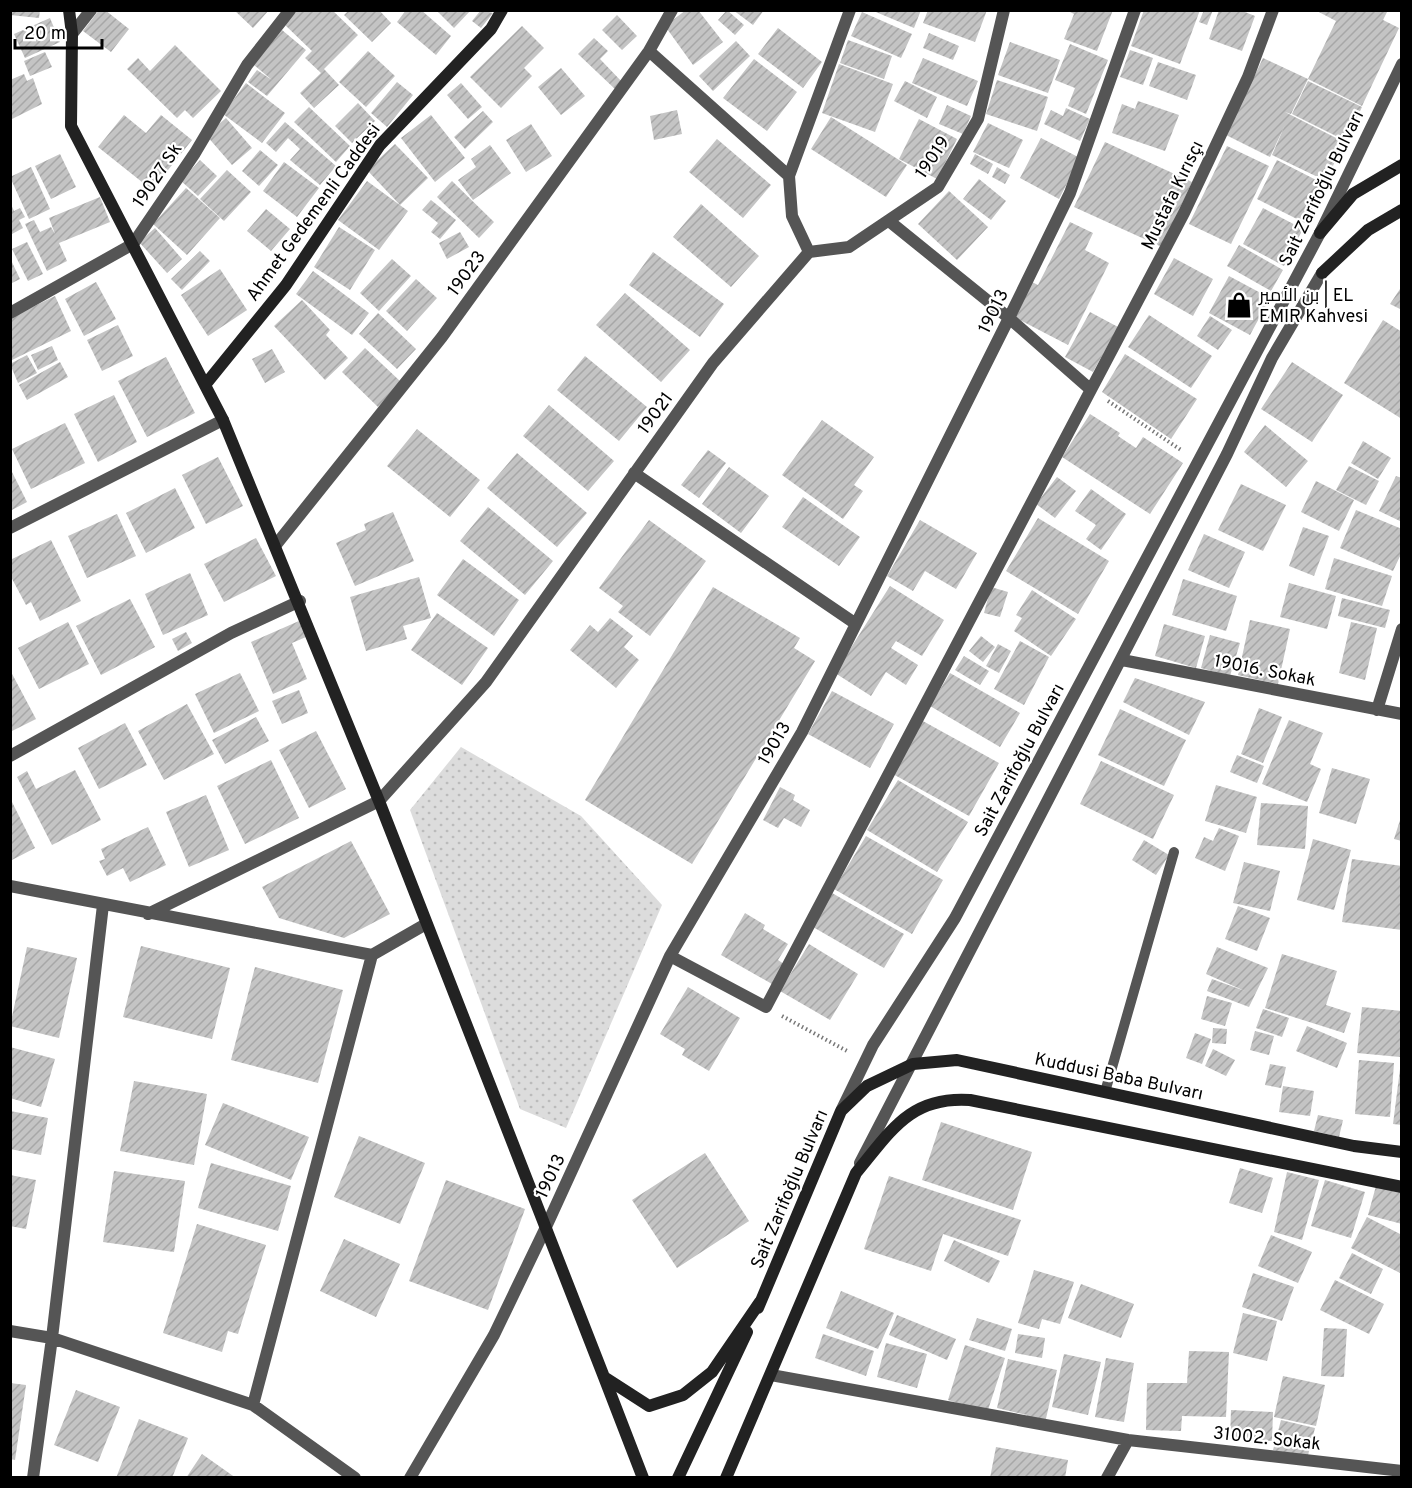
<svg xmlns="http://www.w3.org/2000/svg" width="1412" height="1488" font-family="Overpass,Cairo,sans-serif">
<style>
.park{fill:url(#park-dots)}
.building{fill:url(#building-hatch)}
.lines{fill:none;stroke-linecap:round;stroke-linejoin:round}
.path{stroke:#777;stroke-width:4;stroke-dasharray:1.5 3;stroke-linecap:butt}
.lane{stroke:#555;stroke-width:10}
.street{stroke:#555;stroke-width:12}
.secondary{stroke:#222;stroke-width:12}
.labels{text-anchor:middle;stroke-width:4.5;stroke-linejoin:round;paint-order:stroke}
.street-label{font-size:18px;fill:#000;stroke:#fff}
.poi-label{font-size:18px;fill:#000;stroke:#fff;text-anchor:start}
</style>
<defs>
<pattern id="park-dots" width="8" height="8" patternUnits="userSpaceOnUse" patternTransform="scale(1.5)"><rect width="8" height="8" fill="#dcdcdc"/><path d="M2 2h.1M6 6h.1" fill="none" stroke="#bbb" stroke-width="1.8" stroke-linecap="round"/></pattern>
<pattern id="building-hatch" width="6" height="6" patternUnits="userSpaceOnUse" patternTransform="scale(1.5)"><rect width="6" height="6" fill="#c4c4c4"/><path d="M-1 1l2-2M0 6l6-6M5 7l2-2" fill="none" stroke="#a7a7a7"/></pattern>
</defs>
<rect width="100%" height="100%" fill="#fff"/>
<path class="park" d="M461,747l120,69 81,89 -96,223 -46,-19 -110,-299z"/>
<path class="building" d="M10,10h30l-1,8 -29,-3z
M99,10h6l24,19 -18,23 -28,-21z
M234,10h35l-16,18z
M297,10h35l26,25 -34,34 15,16 -25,23 -14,-15 21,-20 -16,-15 7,-7 -28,-27z
M349,10h30l12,13 -19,19 -28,-27z
M406,10h15l30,26 -15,19 -39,-33z
M436,10h35l-17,18z
M481,10l12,3 -12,15 -9,-7z
M686,10h12l25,32 -30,23 -28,-39z
M727,10l17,15 -9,10 -17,-15z
M733,10h31l-11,15z
M871,10h50l-7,18z
M928,10h59l-12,32 -52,-19z
M1066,10h47l-16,41 -33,-12 10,-25z
M1144,10h56l-20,54 -49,-18z
M1204,10h9l-6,15 -8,-3z
M1219,10h21l15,6 -13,35 -33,-12z
M1315,10h73l-5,10 16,8 -37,78 -54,-27 28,-58z
M862,12l50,22 -11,24 -50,-22z
M617,15l20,21 -15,14 -20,-20z
M50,18l10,24 -35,16 -11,-24z
M522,26l22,22 -20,20 8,8 -31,32 -31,-31z
M778,28l44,34 -19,26 -45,-34z
M282,30l24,20 -39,46 -19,-14 9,-12 15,10 -18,-15z
M929,33l30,13 -6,14 -30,-12z
M594,38l14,13 -8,8 23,24 -7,7 -38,-36z
M848,40l44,16 -8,23 -44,-16z
M736,41l14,15 -37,35 -14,-15z
M1010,42l50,18 -12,33 -50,-18z
M1070,44l38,16 -22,54 -18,-8 7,-18 -20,-8z
M175,45l46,46 -28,27 -8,-8 -8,8 -50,-49 11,-11 12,13z
M1130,50l23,8 -10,27 -23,-8z
M368,51l27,25 -29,31 -27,-25z
M45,52l7,15 -22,9 -6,-15z
M923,58l55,23 -11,25 -55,-23z
M1263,58l45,21 -17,35 -6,-2 59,30 -18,39 -54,-26 13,-30 -15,32 -44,-22z
M754,59l43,33 -30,39 -44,-33z
M1158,62l38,13 -9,25 -38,-14z
M839,64l54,20 -18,48 -53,-19z
M561,68l24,28 -24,19 -23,-28z
M24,74l3,7 6,-3 9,26 -32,16v-40z
M997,80l51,17 -11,34 -51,-17z
M905,81l32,16 -10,21 -33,-17z
M1308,81l54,26 -16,34 -54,-27z
M397,82l16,13 -26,32 -16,-14z
M246,83l39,30 -23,30 -39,-29z
M461,83l21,24 -14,12 -21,-24z
M1138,101l41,14 -14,36 -53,-18 10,-29 13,5z
M358,103l17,18 -23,22 -17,-17z
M947,105l24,11 -8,18 -24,-10z
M309,107l41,39 -14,16 -42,-40z
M1066,108l24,11 -10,22 -36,-17 7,-14 12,6z
M677,110l5,24 -28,6 -4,-24z
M483,111l10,11 -28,27 -11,-12z
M124,115l22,18 15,-18 31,25 -40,50 -54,-43z
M431,115l34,43 -30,24 -34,-44z
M831,117l76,48 -21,32 -75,-48z
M226,118l26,30 -20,17 -26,-30z
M919,119l38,20 -20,40 -38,-20z
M285,122l51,44 -16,19 -30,-25 10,-11 -12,-11 -12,14 -10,-9z
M988,123l35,17 -14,28 -36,-16z
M531,124l21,32 -26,16 -20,-32z
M1041,138l39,20 -21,41 -39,-21z
M717,139l54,46 -28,33 -54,-46z
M1105,142l87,40 -30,65 -88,-40z
M395,144l33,34 -28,27 -33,-35z
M490,145l21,28 -38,27 -15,-20 18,-13 -5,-8z
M1227,146l42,20 -38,78 -42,-20z
M260,150l18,15 -19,21 -17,-15z
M60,154l16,33 -25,12 -16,-33z
M975,154l18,10 -5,10 -18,-10z
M200,160l17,16 -19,20 -17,-15z
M1277,160l47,24 -19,39 -48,-24z
M284,162l35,26 -22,29 -34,-26z
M31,167l19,42 -21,10 -19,-42z
M997,167l13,8 -5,9 -13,-7z
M227,170l24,22 -27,29 -24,-22z
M979,179l27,22 -15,19 -28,-21z
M367,181l41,30 -29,39 -41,-30z
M452,181l42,41 -15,16 -42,-41z
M186,188l34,30 -33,37 -34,-31z
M949,191l39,36 -31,33 -39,-36z
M100,197l10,25 -51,21 8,18 -20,10 -22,-47 9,-4 6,12 11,-5 4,7 -6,-16z
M431,200l25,20 -16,19 -9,-7 7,-9 -16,-13z
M10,202l4,9 6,-3 5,9 -6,3 4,8 -11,6z
M701,204l58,52 -28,31 -58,-50z
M1263,208l40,21 -19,37 -41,-22z
M266,209l24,20 -19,22 -24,-20z
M1070,222l23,11 -8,17 24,13 -41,82 -54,-28 18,-35 6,3z
M339,227l36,23 -25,40 -36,-23z
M155,228l27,31 -15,14 -28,-31z
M460,232l9,15 -22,12 -8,-16z
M27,242l16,32 -15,7 -16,-32z
M1239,245l44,25 -12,21 -44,-25z
M200,251l10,10 -28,29 -11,-11z
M653,252l71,52 -24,33 -71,-52z
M10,258l10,21 -10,5z
M1174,258l39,21 -20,37 -39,-22z
M392,259l19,17 -32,35 -19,-18z
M220,269l27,41 -39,26 -27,-41z
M313,271l56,42 -17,22 -56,-41z
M1229,276l41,22 -20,37 -41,-22z
M416,279l21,19 -30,33 -21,-20z
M96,282l20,37 -32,17 -19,-37z
M1402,286v24l-12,-6z
M625,293l65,57 -29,32 -65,-57z
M55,296l16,35 -61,30v-43z
M302,300l28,30 -4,5 22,23 -23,22 -51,-54z
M1090,312l28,15 -25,45 -28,-15z
M378,313l38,36 -19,20 -38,-35z
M1149,315l63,41 -21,32 -63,-41z
M1210,316l22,14 -14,20 -21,-14z
M1383,320l19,12v87l-58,-36z
M118,325l15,31 -31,15 -15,-31z
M52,346l6,14 -20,10 -7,-15z
M365,348l36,34 -23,25 -36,-35z
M272,349l13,23 -20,11 -13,-24z
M1125,354l72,45 -26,40 -69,-47z
M27,355l10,18 -19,10 -8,-19z
M585,356l62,51 -28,34 -62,-51z
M166,357l29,56 -48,24 -29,-56z
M60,362l8,15 -41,23 -8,-15z
M1292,362l51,33 -31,47 -51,-33z
M114,395l23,47 -39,20 -24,-48z
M549,405l65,56 -26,30 -65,-55z
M1090,414l30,19 -2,3 18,12 7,-11 40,26 -33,51 -88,-57z
M822,420l52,37 -20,28 9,6 -20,28 -61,-44z
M65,423l20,40 -54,26 -19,-40z
M1265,425l43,36 -22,26 -42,-35z
M417,429l63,51 -30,37 -63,-51z
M1363,441l28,17 -13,21 -27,-16z
M708,450l18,13 -27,35 -18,-13z
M517,453l70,60 -30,34 -70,-59z
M218,457l25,49 -37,18 -24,-49z
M1349,466l30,15 -13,24 -30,-15z
M729,467l40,29 -28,37 -39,-29z
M10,468l17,34 -17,9z
M1396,476l6,2v44l-23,-11z
M1057,477l19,14 -21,27 -19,-14z
M1316,481l38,19 -15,31 -38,-19z
M1241,484l45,21 -23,46 -45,-21z
M175,488l20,40 -49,25 -20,-40z
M1091,489l35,25 -25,36 -15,-11 10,-14 -21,-14z
M803,497l57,40 -21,29 -57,-39z
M488,507l65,54 -28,34 -65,-54z
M1356,510l46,19v23l-9,19 -53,-23z
M393,512l21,49 -59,25 -19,-43 30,-13 -2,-6z
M117,514l19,42 -49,22 -19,-42z
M1038,518l71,43 -31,53 -72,-43z
M649,520l57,41 -56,75 -32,-24 5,-6 -24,-18z
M920,520l57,33 -21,36 -31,-18 -12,20 -26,-15z
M1303,527l26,9 -15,40 -25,-10z
M1204,534l41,18 -16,36 -41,-18z
M256,538l20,38 -52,26 -20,-38z
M51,540l30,61 -41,20 -9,-19 -5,3 -16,-30v-15z
M1334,558l58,18 -10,30 -57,-17z
M463,559l56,41 -25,36 -57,-41z
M190,573l18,42 -45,20 -18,-41z
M419,577l12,41 -28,8 4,13 -41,12 -16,-54z
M1183,579l54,17 -11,35 -54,-16z
M1289,583l47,13 -9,33 -47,-12z
M890,586l54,34 -22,36 -26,-15 -5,7 27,17 -12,20 -20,-13 -15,24 -36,-23z
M713,587l87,51 -6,10 21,13 -123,203 -107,-64z
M991,587l17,5 -8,25 -16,-4z
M1032,590l44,29 -25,37 -37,-25 8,-13 -6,-3z
M1342,598l48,12 -5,18 -47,-12z
M130,599l25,48 -54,28 -25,-49z
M437,613l51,35 -26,37 -51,-35z
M610,618l23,18 -9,11 15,13 -23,28 -46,-38 20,-25 8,7z
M1250,620l40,9 -12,55 -40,-9z
M299,621l7,16 -14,6 15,36 -34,15 -22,-52z
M68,622l21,42 -50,25 -21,-41z
M1351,622l26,6 -12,52 -26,-7z
M1164,624l41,12 -9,32 -41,-12z
M186,632l6,11 -14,8 -6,-12z
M1210,635l30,8 -10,33 -29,-8z
M981,636l14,11 -12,15 -14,-11z
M1020,641l29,16 -25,48 -30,-16z
M998,644l13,7 -12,22 -13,-7z
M964,656l25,15 -9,14 -25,-15z
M10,670l26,49 -26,13z
M240,673l19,38 -45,22 -19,-39z
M950,673l70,40 -20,34 -70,-41z
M1135,678l70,24 -16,33 -66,-33z
M299,690l9,23 -26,11 -10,-23z
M832,691l62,33 -24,44 -62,-34z
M187,704l27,50 -50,26 -26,-49z
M1259,708l23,9 -19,46 -22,-9z
M1120,709l66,31 -22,46 -66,-31z
M256,717l13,24 -44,23 -13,-24z
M921,720l78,43 -30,53 -78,-43z
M1289,720l34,13 -13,31 11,5 -14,33 -45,-18z
M125,723l22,42 -48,24 -21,-41z
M316,731l30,58 -37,19 -30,-58z
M1237,755l27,11 -7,17 -27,-11z
M271,760l28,58 -54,26 -28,-58z
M1101,761l73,34 -21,44 -73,-35z
M1332,768l38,11 -14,45 -37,-11z
M75,770l26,50 -49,25 -35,-68 10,-6 9,18z
M898,780l70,42 -31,50 -70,-42z
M1216,785l41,12 -11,36 -41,-12z
M780,787l15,8 -2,5 17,10 -9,17 -17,-9 -6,10 -15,-8z
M206,795l23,55 -40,17 -23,-55z
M10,798l25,50 -25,13z
M1261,803l47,3 -3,43 -48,-4z
M1401,817l1,1v23l-8,-2z
M148,827l18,38 -36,17 -7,-14 -16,8 -8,-15 6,-2 -4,-10z
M1219,828l20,8 -14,35 -30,-13 9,-21 9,4z
M866,836l77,44 -31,54 -78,-45z
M1313,839l38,11 -17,60 -37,-10z
M1144,840l25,15 -13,20 -24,-15z
M351,841l39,73 -46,24 -65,-20 -17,-31z
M1352,859l50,7v64l-60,-8z
M1244,862l36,9 -10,40 -37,-8z
M832,893l72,41 -20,34 -71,-41z
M1238,906l32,12 -13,33 -32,-12z
M745,913l20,12 -2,4 25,15 -10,16 6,4 -12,20 -51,-29z
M809,944l49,30 -28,46 -50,-29z
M141,946l89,22 -18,71 -89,-22z
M27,947l50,11 -18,80 -49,-12z
M1217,947l51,21 -19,39 -42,-16 5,-12 33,12 -39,-17z
M1282,954l55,17 -11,34 25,8 -7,20 -79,-25z
M255,967l88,23 -25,93 -87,-23z
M688,987l52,31 -31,53 -27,-16 3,-6 -25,-15z
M1207,996l25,7 -7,23 -24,-7z
M1362,1007l40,4 -2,46 -43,-4z
M1263,1009l26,9 -7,19 -26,-9z
M1307,1026l40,17 -10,25 -41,-17z
M1213,1028l14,1 -1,15 -14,-1z
M1255,1031l19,5 -5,19 -19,-5z
M1195,1033l16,6 -9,25 -16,-6z
M10,1047l45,12 -14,48 -31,-9z
M1213,1049l22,11 -9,16 -21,-10z
M1359,1060l35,3 -4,54 -35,-3z
M1270,1064l16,3 -5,21 -16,-3z
M1400,1069h2v56l-9,-1z
M134,1081l73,13 -13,71 -74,-14z
M1283,1086l31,5 -4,25 -31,-4z
M223,1103l86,34 -18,43 -86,-35z
M10,1111l38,7 -7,37 -31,-6z
M1318,1115l25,5 -4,17 -25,-6z
M941,1122l91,30 -19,58 -91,-30z
M359,1136l66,27 -25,61 -66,-27z
M705,1153l44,68 -72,47 -45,-68z
M211,1163l80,23 -13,45 -80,-23z
M1240,1168l33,10 -11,35 -33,-10z
M114,1171l71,10 -11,71 -71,-10z
M1287,1172l32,8 -17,60 -28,-8z
M10,1175l26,5 -10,49 -16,-3z
M889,1176l132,44 -13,36 -65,-22 -12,37 -67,-22z
M446,1180l79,29 -37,101 -79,-29z
M1325,1180l40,12 -14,46 -40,-12z
M1376,1186l26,6v32l-34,-9z
M1367,1217l35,18v39l-51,-26z
M197,1224l69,21 -28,89 -10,-3 -6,21 -59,-19z
M1271,1235l41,17 -14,31 -40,-17z
M344,1239l56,25 -24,53 -56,-26z
M954,1240l46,21 -11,22 -45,-22z
M1352,1253l31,16 -12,25 -32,-16z
M1034,1270l40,12 -14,42 -18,-5 -3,10 -21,-6z
M1253,1273l41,14 -12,34 -40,-14z
M1335,1280l49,24 -15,30 -49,-24z
M1081,1284l53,20 -13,34 -53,-20z
M841,1291l53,22 -16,36 -52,-21z
M1243,1313l34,8 -10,40 -34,-8z
M897,1315l59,24 -9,21 -58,-25z
M977,1318l35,11 -7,22 -36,-11z
M1324,1328l23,1 -3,48 -23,-1z
M823,1334l51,17 -8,25 -51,-18z
M1018,1334l27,4 -3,20 -27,-5z
M886,1343l41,11 -10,34 -40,-11z
M965,1345l40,13 -18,55 -39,-13z
M1189,1351l40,1 -3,65 -44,-1 -1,15 -35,-1 1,-47h40z
M1064,1354l37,8 -13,53 -36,-8z
M1106,1358l28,5 -10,59 -29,-5z
M1008,1359l49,11 -12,53 -19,-4 1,-4 -30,-7z
M1283,1376l42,9 -9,41 -42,-9z
M10,1383l16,2 -11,75 -5,-1z
M76,1390l44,17 -22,55 -44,-17z
M1231,1410l42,2 -1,29 -42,-2z
M139,1419l49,19 -16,40h-56z
M1281,1420l34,8 -8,31 -34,-9z
M996,1447l72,13 -3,18h-75z
M202,1454l34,24h-50z"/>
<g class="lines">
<path class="path" d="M1108,401l73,49
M782,1016l65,35"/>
<path class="lane" d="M1105,1092l69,-240"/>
<path class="street" d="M72,34l19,-24
M649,51l140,125
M889,221l120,97 81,71
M809,252l40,-5 89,-60 40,-68 26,-109
M10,313l123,-69 62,-91 52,-88 43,-55
M634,473l222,151
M10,528l213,-108
M275,546l167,-209 207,-286 23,-41
M1122,660l280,54
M1377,710l25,-81
M10,756l221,-123 69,-32
M10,886l362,69
M148,914l231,-113 107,-119 227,-319 96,-111 -17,-36 -3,-40 61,-166
M670,956l96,51 418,-794 64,-136 25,-67
M842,1109l31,-64 82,-127 365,-685 82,-169
M860,1163l367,-709 45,-96 50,-85
M10,1331l42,7 201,67 102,73
M771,1375l357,65 274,31
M253,1405l119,-450 54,-31
M33,1478l19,-140 51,-433
M410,1478l84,-143 52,-108 124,-271 132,-224 207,-414 61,-125 65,-183
M1107,1478l21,-38"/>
<path class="secondary" d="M69,10l3,24 -1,92 152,294 156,381 225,576 45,29 34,-11 29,-23 48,-70
M1320,233l33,-39 49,-29
M1322,273l46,-43 34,-20
M205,385l81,-100 94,-140 111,-116 11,-19
M758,1308l83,-197 26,-25 46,-22 44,-4 397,86 48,6
M604,1377l39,101
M678,1478l69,-146
M726,1478l130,-305c35,-42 54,-77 114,-73l432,87"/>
</g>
<defs>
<g id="shop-bare" transform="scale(2.07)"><path d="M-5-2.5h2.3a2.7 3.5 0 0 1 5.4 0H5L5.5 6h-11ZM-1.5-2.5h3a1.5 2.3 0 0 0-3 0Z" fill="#000" stroke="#fff" stroke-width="2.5" paint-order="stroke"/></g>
</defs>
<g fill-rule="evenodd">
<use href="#shop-bare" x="1239" y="305"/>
</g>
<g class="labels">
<g class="street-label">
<text transform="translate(932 157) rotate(-56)" y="6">19019</text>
<text transform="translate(157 175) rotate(-56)" y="6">19027 Sk</text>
<text transform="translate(1321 188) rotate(-64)" y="6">Sait Zarifoğlu Bulvarı</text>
<text transform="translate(1172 195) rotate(-64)" y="6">Mustafa Kırısçı</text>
<text transform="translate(313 212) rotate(-54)" y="6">Ahmet Gedemenli Caddesi</text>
<text transform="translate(466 273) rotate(-54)" y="6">19023</text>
<text transform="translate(993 311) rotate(-64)" y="6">19013</text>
<text transform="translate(655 413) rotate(-54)" y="6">19021</text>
<text transform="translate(1265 670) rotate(11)" y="6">19016. Sokak</text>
<text transform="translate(774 743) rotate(-60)" y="6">19013</text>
<text transform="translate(1019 760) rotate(-62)" y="6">Sait Zarifoğlu Bulvarı</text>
<text transform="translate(1119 1076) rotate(12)" y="6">Kuddusi Baba Bulvarı</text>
<text transform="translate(550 1176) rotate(-65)" y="6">19013</text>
<text transform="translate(789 1189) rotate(-67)" y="6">Sait Zarifoğlu Bulvarı</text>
<text transform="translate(1267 1438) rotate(6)" y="6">31002. Sokak</text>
</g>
<g class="poi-label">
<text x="1259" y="301">بن الأمير | EL<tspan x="1259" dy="21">EMIR Kahvesi</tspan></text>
</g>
</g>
<rect width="1412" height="1488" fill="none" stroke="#000000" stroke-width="24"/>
<path d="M15 39v9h87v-9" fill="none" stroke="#000000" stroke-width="3"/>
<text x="24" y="39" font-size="18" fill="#000000" stroke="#ffffff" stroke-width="4.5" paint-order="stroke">20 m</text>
</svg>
